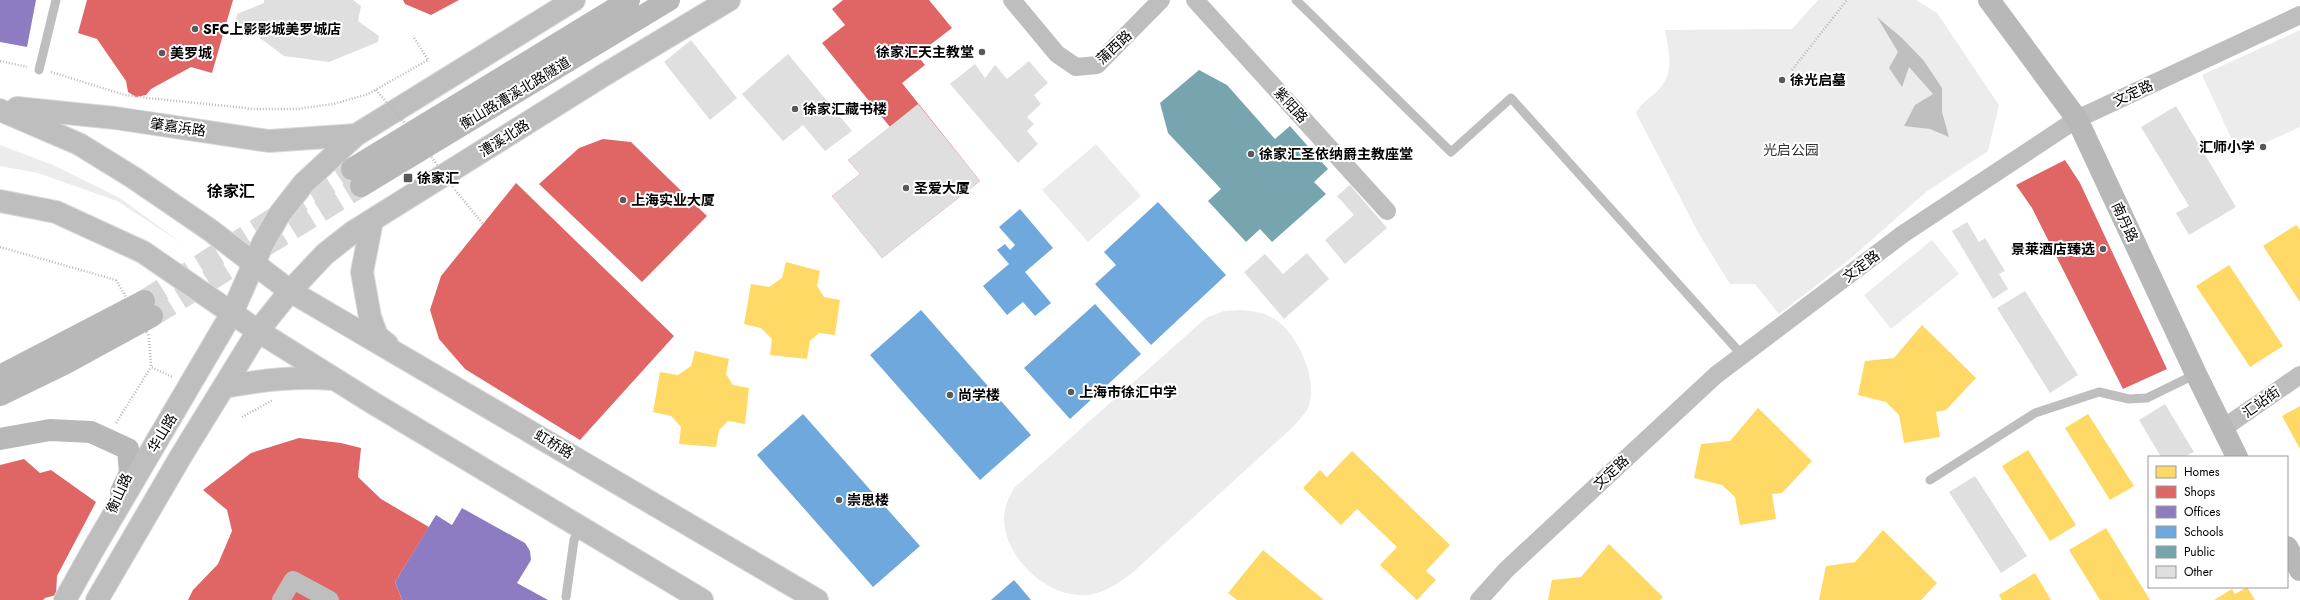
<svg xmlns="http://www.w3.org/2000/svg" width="2300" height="600" font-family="Jost,'Noto Sans SC',sans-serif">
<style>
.green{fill:#ececec}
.water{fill:#bfbfbf}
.homes{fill:#ffd966}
.shops{fill:#e06666}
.offices{fill:#8e7cc3}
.schools{fill:#6fa8dc}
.public{fill:#76a5af}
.building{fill:#dfdfdf}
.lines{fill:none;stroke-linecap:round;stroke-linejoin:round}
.secondary-tunnel{stroke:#d9d9d9;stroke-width:22;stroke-dasharray:22 11;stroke-linecap:butt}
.primary-casing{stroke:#dbdbdb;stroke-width:24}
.path{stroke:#b9b9b9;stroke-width:2.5;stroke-dasharray:1 2;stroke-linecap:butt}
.lane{stroke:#bebebe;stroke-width:9}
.street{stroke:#bebebe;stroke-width:18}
.secondary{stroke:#b8b8b8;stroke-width:22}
.primary{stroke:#bebebe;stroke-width:22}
.path-bridge{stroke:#b9b9b9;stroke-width:2.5;stroke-dasharray:1 2;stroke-linecap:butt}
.poi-dot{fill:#595959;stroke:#fff;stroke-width:1.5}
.labels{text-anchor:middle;stroke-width:4;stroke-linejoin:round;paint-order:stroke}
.poi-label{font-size:14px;font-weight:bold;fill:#000;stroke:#fff;text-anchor:start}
.street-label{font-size:14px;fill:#000;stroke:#fff}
.park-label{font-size:14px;fill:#333;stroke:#fff}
.quarter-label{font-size:16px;font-weight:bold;fill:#000;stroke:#fff}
</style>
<rect width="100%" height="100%" fill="#fff"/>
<path class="green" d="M1818,0h98l21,13 62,92 -11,46 -62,41 -77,68 -70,54 -24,-30h-25l-31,-50 -63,-121c7,-13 17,-16 25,-26 14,-18 7,-38 4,-57l127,-1z
M2300,30v97l-61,28 -37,-80z
M1096,144l45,52 -53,46 -46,-52z
M0,145l53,20 67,33 63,46 -66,-43 -79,-28 -38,-7z
M1932,240l27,34 -68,55 -27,-34z
M1242,310c9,1 20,2 29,7 26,13 50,66 36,93 -4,6 -10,12 -14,17l-162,147c-15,11 -33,23 -53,21 -35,-2 -73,-39 -74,-75 0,-12 4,-21 10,-32l192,-170 18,-7z"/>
<path class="water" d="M1877,17l25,21 22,23 18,27v24l7,25 -19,-8 -26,-3 11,-21 18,-11 -24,-27 -7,20 -13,-19 9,-16z"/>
<path class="homes" d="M2296,225l4,5v72l-37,-56z
M786,262l34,9 -3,15 7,11 16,3 -5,35 -16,-2 -9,8 -3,18 -37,-4 2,-16 -11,-11 -17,-4 7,-40 18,3 13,-9z
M2229,265l54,81 -33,21 -54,-81z
M1922,325l54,53 -30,32 -10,2 4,25 -36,6 -5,-28 -13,-13 -28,-7 7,-34 29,-3z
M695,351l34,8 -3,15 7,11 16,3 -4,36 -17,-3 -9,9 -3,17 -37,-3 2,-17 -10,-11 -18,-4 7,-40 18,3 13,-9z
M2300,406v43l-18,-33z
M1758,408l54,53 -30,32 -10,1 4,25 -36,6 -5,-28 -13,-12 -28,-7 7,-34 29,-3z
M2088,414l46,72 -24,14 -45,-72z
M2028,450l48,75 -26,16 -48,-75z
M1352,451l98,94 -24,26 10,9 -19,20 -37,-35 17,-18 -40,-38 -16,16 -38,-37 17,-18 7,7z
M2106,528l44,72h-50l-31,-50z
M1883,530l54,53 -16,17h-102l7,-34 29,-4z
M1609,544l54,53 -3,3h-112l4,-20 29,-3z
M1263,550l61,50h-87l-9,-7z
M2035,573l16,27h-49l-3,-5z
M2247,587l8,13h-41l18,-11 3,5z"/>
<path class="shops" d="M87,0h146l-21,73 -21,-6 -40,22 -5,6 -10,2 -8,-5 -2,-11 -29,-42 -19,-6z
M403,0h56l-28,15 -26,-11z
M843,0h86l23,28 -35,27 8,10 -23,18 78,98 -98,77 -50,-62 28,-22 -12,-14 42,-33 -68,-84 23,-18 -13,-16z
M603,139l28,3 76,74 -65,66 -103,-98 40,-36z
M2065,160l15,23 87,186 -44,20 -91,-181 -16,-23z
M516,183l158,153 -94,104 -115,-71 -26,-30 -9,-29 11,-34z
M299,438l42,5 20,5 -3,29 23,22 48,28 -34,55 7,18h-214l5,-10 25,-26 14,-33 -5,-21 -24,-20 48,-37z
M24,459l16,14 11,-3 45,32 -39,74 -1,19 -11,3 -2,2h-43v-135z"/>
<path class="offices" d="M0,0h36l-9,47 -27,-5z
M462,508l63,35 5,8 1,9 -14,23 31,17h-146l-7,-18 41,-67 16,10z"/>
<path class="schools" d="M1158,202l68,73 -75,70 -56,-61 21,-19 -12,-13z
M1020,209l33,39 -28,24 26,31 -16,13 -12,-14 -16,13 -24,-29 26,-22 -12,-14 8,-6 5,6 5,-5 -16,-18z
M1095,304l46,50 -71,65 -46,-51z
M921,310l110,125 -51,45 -110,-125z
M803,414l117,132 -47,41 -116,-132z
M1014,580l17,20h-40z"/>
<path class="public" d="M1199,70l28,15 48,54 15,-13 38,43 -14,13 12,12 -54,48 -12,-13 -14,13 -38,-41 13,-12 -53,-56 -8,-30z"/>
<path class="building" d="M264,0h89l8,6 -3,15 21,15 -1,6 -49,20 -45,-6 -48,-36 1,-6 27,-11z
M691,40l46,58 -27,22 -46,-58z
M788,54l64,77 -27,20 -22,-26 -20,16 -41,-47z
M1029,61l19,22 -14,12 7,9 -14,13 7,7 -7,7 11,13 -20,19 -68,-79 25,-20 10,14 10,-13 12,14z
M918,104l62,77 -98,77 -50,-62 28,-22 -12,-14z
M2176,106l60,101 -47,28 -13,-22 13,-7 -48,-79z
M1350,185l37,43 -42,36 -20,-24 29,-25 -17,-19z
M1967,222l12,20 6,-4 20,33 -6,3 9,15 -15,10 -41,-68z
M1307,253l22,26 -45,40 -40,-47 21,-18 18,20z
M2025,291l53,84 -28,18 -53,-85z
M2165,404l29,48 -10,5h-23l-22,-37z
M1975,476l52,80 -26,17 -52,-81z"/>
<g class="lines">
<path class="secondary-tunnel" d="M144,301l208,-132
M152,316l209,-130"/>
<g class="primary-casing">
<path id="primary" d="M17,108l98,10 154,23 87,-6
M0,110l79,34 55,34 76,52 80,61 527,309
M0,201l56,11 87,40 115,79 115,72 329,197
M372,221l-10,51 8,45 7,19 10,8
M224,387c37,-7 71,-11 108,-8
M65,600l29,-52 138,-235 31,-70 16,-28 25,-32 52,-48 218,-135
M97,600l84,-144 77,-125 32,-40 35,-37 28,-22 251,-157 125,-75"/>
</g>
<path class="path" d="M0,61l27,6
M1792,70l55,-70
M51,72l74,23 23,3 107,11h41l38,-5 34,-10 60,-34 -15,-24
M455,190l28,34
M0,247l116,33
M149,338l2,29 22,10
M242,417l31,-17
M116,423l35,-56"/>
<path class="lane" d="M1296,0l155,152 60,-54 231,257
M39,70l17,-70
M1930,480l105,-67 64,-21 30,7 18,-1 49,-24
M566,597l8,-57 7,-13"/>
<path class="street" d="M1012,0l45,54 19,13 21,-2 64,-65
M1195,0l192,211
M2222,429l78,-54
M281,600l12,-20 37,20
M1479,600l28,-31 209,-194 187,-141 174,-115 223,-104"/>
<path class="secondary" d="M1989,0l88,119 119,255 41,83
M352,169l277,-169
M361,186l308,-186
M0,376l144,-75
M0,395l64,-31 88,-48
M0,439l50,-9 41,2 37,17 2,24 -9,19
M2287,547l13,23"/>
<use href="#primary" class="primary"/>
<path class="path-bridge" d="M376,90l44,51 33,46
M116,280l33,56"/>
</g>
<g class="poi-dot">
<circle cx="195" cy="29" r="4"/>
<circle cx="982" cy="52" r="4"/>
<circle cx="162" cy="53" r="4"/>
<circle cx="1782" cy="80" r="4"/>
<circle cx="795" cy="109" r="4"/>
<circle cx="2263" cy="147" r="4"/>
<circle cx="1251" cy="154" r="4"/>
<rect x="403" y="173" width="10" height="10" rx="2"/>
<circle cx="906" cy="188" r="4"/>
<circle cx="623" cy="200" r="4"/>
<circle cx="2103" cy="249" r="4"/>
<circle cx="1071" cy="392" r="4"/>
<circle cx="950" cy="395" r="4"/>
<circle cx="839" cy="500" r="4"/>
</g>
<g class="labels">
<g class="poi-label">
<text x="203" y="34">SFC上影影城美罗城店</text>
<text x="974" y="57" text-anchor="end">徐家汇天主教堂</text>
<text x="170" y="58">美罗城</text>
<text x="1790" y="85">徐光启墓</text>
<text x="803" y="114">徐家汇藏书楼</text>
<text x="2255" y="152" text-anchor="end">汇师小学</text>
<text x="1259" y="159">徐家汇圣依纳爵主教座堂</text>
<text x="417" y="183">徐家汇</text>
<text x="914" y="193">圣爱大厦</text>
<text x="631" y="205">上海实业大厦</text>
<text x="2095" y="254" text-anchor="end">景莱酒店臻选</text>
<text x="1079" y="397">上海市徐汇中学</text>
<text x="958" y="400">尚学楼</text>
<text x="847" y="505">崇思楼</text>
</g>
<g class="street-label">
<text transform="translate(1114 47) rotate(-43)" y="5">蒲西路</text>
<text transform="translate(515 93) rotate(-31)" y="5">衡山路漕溪北路隧道</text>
<text transform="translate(2133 93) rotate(-25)" y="5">文定路</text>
<text transform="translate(1291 105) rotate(48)" y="5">紫阳路</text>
<text transform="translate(178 127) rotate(8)" y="5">肇嘉浜路</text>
<text transform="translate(504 138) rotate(-32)" y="5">漕溪北路</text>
<text transform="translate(2125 222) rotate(65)" y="5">南丹路</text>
<text transform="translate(1861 266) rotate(-37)" y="5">文定路</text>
<text transform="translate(2261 402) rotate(-35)" y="5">汇站街</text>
<text transform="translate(162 433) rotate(-59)" y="5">华山路</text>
<text transform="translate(554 444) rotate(30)" y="5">虹桥路</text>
<text transform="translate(1611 472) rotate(-43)" y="5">文定路</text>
<text transform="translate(119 493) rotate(-66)" y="5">衡山路</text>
</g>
<g class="park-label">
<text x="1791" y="155">光启公园</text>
</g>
<g class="quarter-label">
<text x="231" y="197">徐家汇</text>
</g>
</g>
<rect x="2148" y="456" width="140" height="132" fill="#ffffff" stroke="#999999"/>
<rect x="2156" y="466" width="20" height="12" fill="#ffd966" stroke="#999999"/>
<text x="2184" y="476" font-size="12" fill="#000000">Homes</text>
<rect x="2156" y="486" width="20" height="12" fill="#e06666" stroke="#999999"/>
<text x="2184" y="496" font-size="12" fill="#000000">Shops</text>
<rect x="2156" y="506" width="20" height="12" fill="#8e7cc3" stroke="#999999"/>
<text x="2184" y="516" font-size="12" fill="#000000">Offices</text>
<rect x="2156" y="526" width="20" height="12" fill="#6fa8dc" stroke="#999999"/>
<text x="2184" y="536" font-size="12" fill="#000000">Schools</text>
<rect x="2156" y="546" width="20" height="12" fill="#76a5af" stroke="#999999"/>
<text x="2184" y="556" font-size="12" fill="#000000">Public</text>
<rect x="2156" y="566" width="20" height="12" fill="#dfdfdf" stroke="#999999"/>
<text x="2184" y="576" font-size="12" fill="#000000">Other</text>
</svg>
